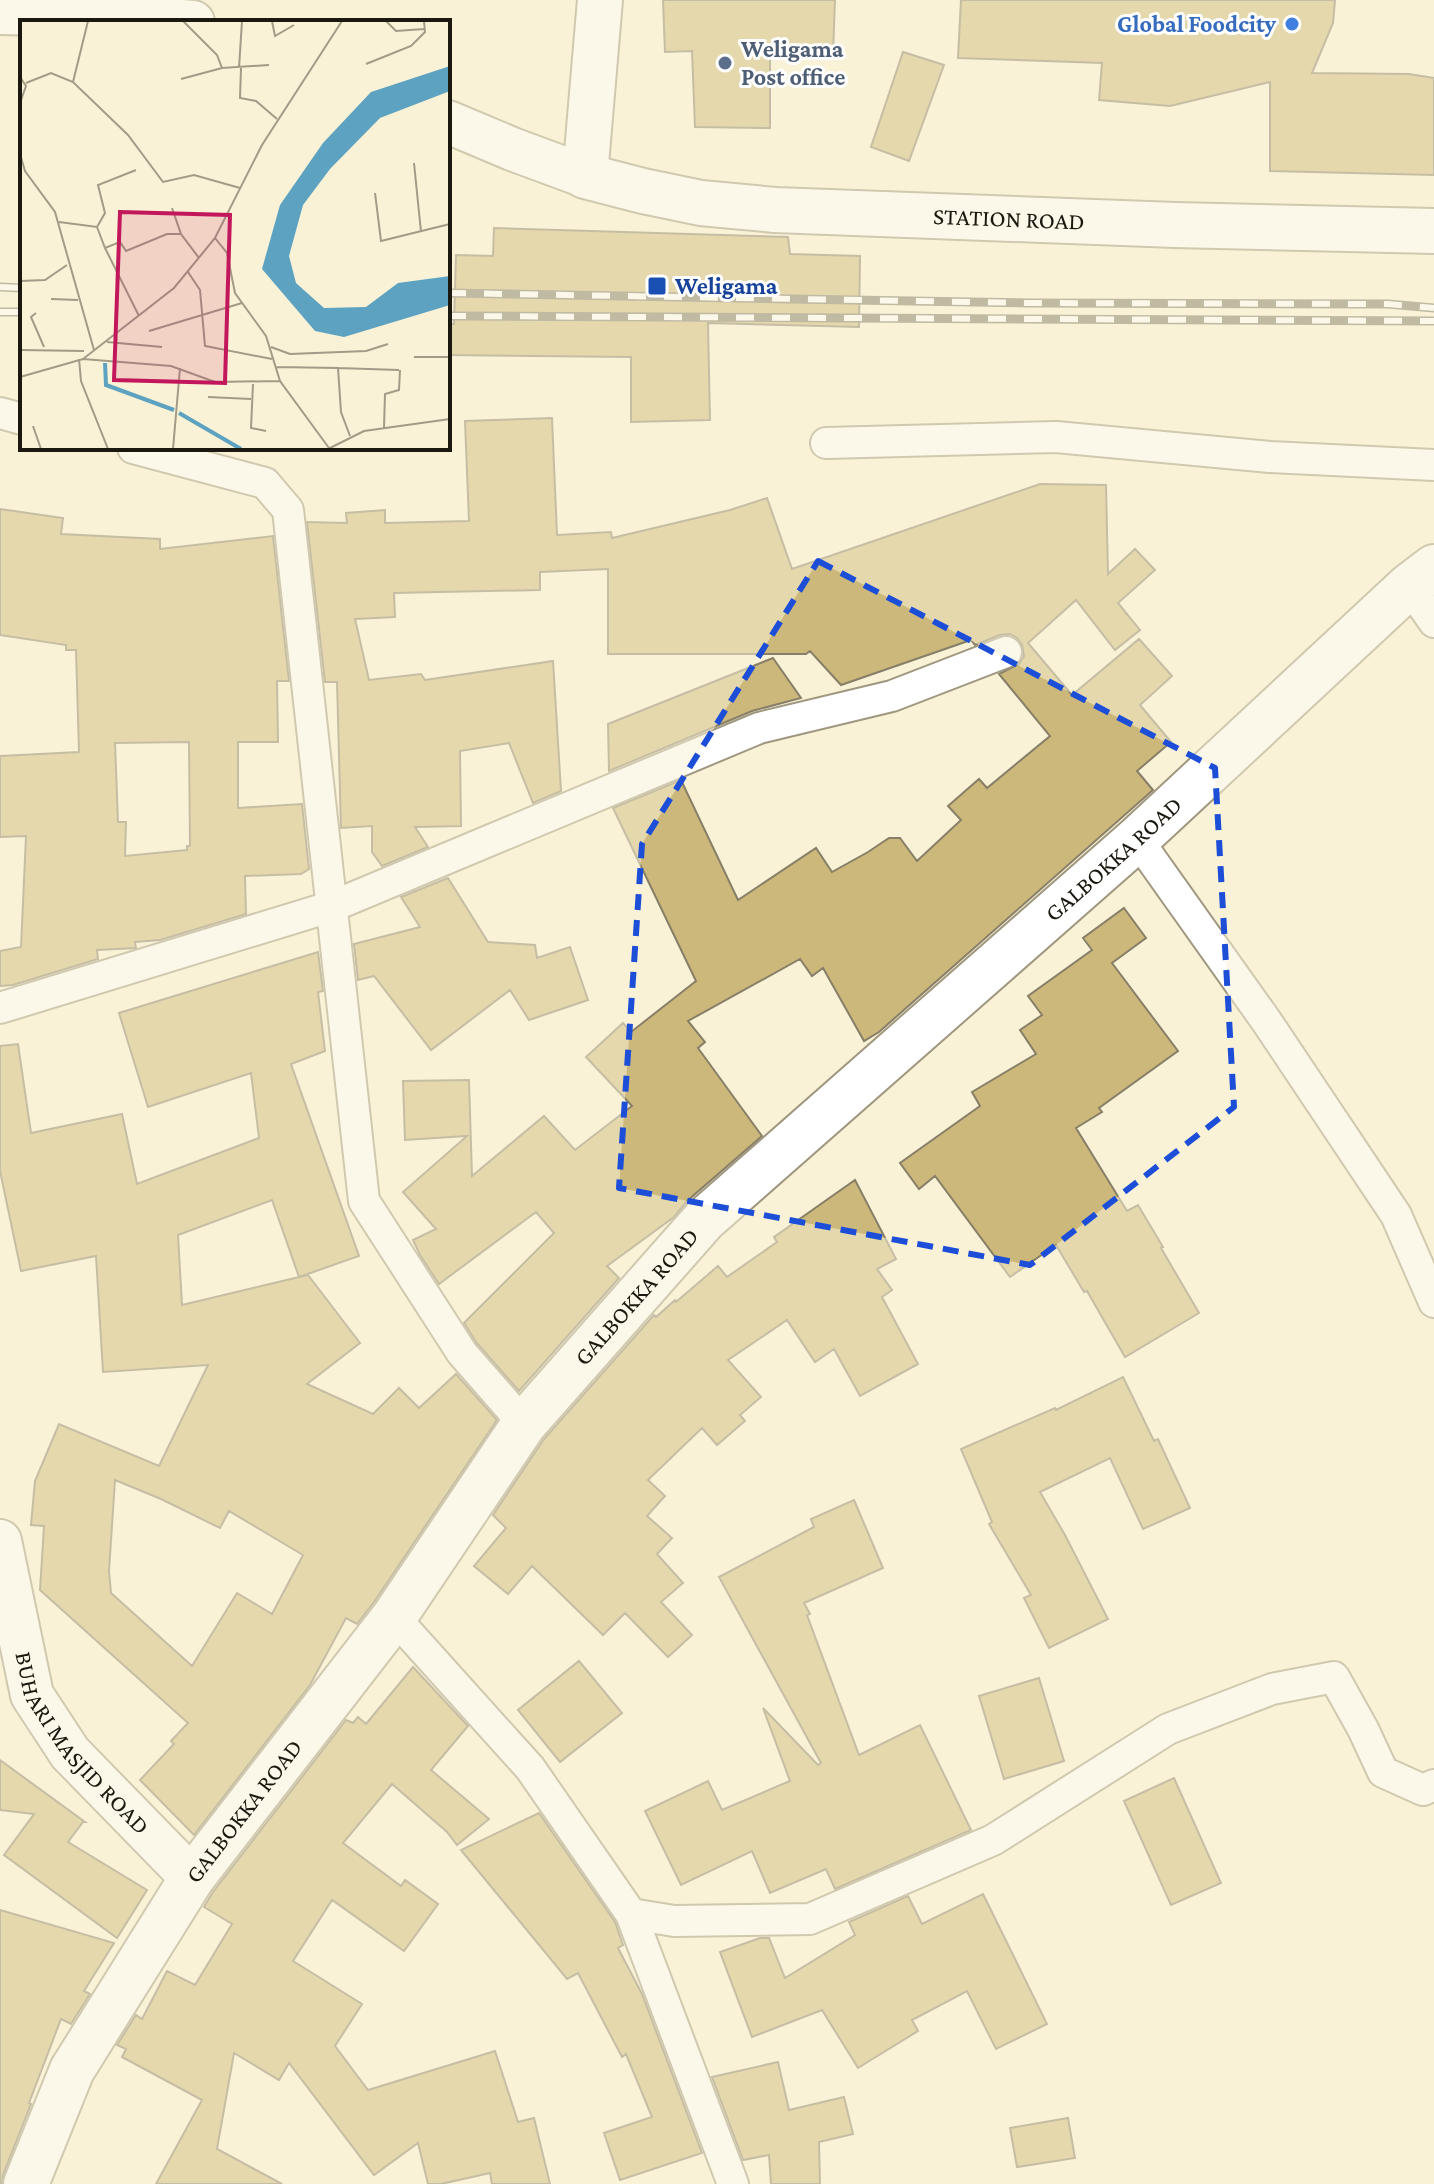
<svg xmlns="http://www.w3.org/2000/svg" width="1434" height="2184" font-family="'Crimson Pro',serif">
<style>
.building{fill:#ccb87b;stroke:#877f67;stroke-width:2;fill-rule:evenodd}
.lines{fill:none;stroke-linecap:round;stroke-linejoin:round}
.street-casing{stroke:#9f977f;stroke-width:34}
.secondary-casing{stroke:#9f977f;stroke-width:46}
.primary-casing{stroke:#9f977f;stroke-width:48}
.street{stroke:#fff;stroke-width:30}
.secondary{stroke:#fff;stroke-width:42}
.primary{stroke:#fff;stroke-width:44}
.rail-casing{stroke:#7b7565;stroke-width:9}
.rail{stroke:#fff;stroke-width:6;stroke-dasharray:18;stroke-linecap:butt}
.marked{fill:none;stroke:#1d4ed8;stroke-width:6;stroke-dasharray:16 10;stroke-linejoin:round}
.shop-dot{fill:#3f7fe0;stroke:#fff;stroke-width:3}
.service-dot{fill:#5c6f8a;stroke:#fff;stroke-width:3}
.transit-dot{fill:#1a4fb4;stroke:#fff;stroke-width:3}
.labels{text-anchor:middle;stroke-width:6;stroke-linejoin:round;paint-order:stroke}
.shop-label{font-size:24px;font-weight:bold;fill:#366cbe;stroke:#fff;text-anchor:end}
.service-label{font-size:24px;font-weight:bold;fill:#4e5e75;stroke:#fff;text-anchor:start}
.street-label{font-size:24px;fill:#1b180f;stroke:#fff}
.transit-label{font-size:24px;font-weight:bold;fill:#164399;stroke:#fff;text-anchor:start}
.inset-river{fill:none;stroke:#5da2c0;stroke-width:4}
.inset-road{fill:none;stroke:#a19b87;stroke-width:2}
.view{fill:#c2185b;fill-opacity:0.15;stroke:#c2185b;stroke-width:4}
.inset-edge{fill:none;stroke:#1b180f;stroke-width:4}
</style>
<rect width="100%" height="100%" fill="#faf2d7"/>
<path class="building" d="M663,0h172l-2,54h-63v74l-75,-1 -3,-76 -27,1z
M961,0h374l-2,23 -21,50 97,1 25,4v97l-164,-4v-89l-100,24 -71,-6 3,-37 -144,-5z
M903,52l41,13 -35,96 -38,-14z
M494,228l294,9 2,17 70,2 -1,71 -151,-4 2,97 -79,2v-65l-183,-2v-31h6l2,-69 37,1z
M552,418l5,117 54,-3 1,6 118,-28 37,-12 25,71 248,-85 66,1 2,89 27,-25 20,21 -37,33 22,27 -25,20 -39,-50 -48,43 44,52 67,-56 33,37 -32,29 31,37 -34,29 16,19 -274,242 -15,9 -41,-73 -11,8 -12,-17 -112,62 17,21 -7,6 64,88 -75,65 -13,16 -67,49 12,12 -100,113 -43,-49 -12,-19 90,-90 -18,-21 -97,72 -19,-29 -7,-15 23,-11 -33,-37 64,-56 -62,4 -2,-59 66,-1 3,96 72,-60 31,34 57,-44 -46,-49 37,-34 8,9 65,-51 -83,-173 68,-28 57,120 78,-52 16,24 36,-20 21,-14h11l17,23 44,-41 -13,-14 31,-27 8,9 63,-52 -51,-62 20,-10 5,-8 -2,-11 -5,-7 -7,-4 -10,1 -25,10 -4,-5 -130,45 -31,-34 -4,3h-198v-85l-68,3v18l-146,3 1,24 -40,2 14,61 52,-6 4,6 128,-19 8,130 -28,12 -24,-60 -49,8 1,75 -46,1 13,20 -46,19 -10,-14v-26l-31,2 -4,-146h-12l-18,-160 40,1 -1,-10 39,-3v13l84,-2 -4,-100z
M0,509l63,9 -2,16 99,5v10l113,-13 16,145h-12l1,61h-40v66l64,-4 7,65 -8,5 -56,2 1,38 -86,26 -25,2 1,6 -39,2 1,9 -85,26 -13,1v-35l21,-4 5,-111 -26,1v-81l79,-4 -3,-102h-10v-5l-66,-10zM189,742l1,104h-3v4l-62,6 1,-34h-8l-3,-79z
M773,658l28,40 -49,13 -143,60 -1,-47z
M448,878l40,64 47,3 2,13 33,-11 18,53 -59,20 -19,-30 -79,60 -57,-74 -16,4 -4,-36 66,-17 -19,-30z
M1124,908l22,30 -34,25 66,88 -79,57 3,4 -26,16 51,83 11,-6 25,42 -2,1 38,65 -74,44 -38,-66 -3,1 -28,-47 -46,32 -75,-101 -16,13 -19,-26 80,-57 -8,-14 64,-38 -16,-24 22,-15 -14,-19 64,-46 -9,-12z
M318,952l5,39 -5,1 7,59 -34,13 68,192 -60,21 9,-2 52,68 -53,41 66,30 26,-26 20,20 37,-34 41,46 -123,182 -17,22 -11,-6 -36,67 -116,150 -54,-55 34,-36 -3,-3 17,-18 -148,-133 4,-64 -13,-1 4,-44 24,-57 100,42 49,-101 -105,7 -7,-116 -75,15 -21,-100v-125l18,-2 13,89 91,-19 15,70 122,-46 -8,-65 -103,34 -29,-94zM272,1200l27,77 -117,28 -4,-70zM115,1480l46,19 59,29 9,-17 74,44 -31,59 -35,-21 -45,73 -81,-73 -2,-22z
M855,1180l41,79 -19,10 15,21 -10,7 36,67 -58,32 -26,-47 -19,13 -28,-42 -59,40 33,37 -21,18 5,6 -28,24 -15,-17 -54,52 17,16 -18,20 25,22 -15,16 26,29 -22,19 31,33 -24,22 -43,-44 -22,22 -71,-69 -24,28 -34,-28 32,-38 -13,-13 51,-76 110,-124 2,2 19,-17 1,2 42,-36 9,11 50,-35 -3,-5z
M1123,1377l31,64 4,-2 32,69 -47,21 -33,-71 -70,34 25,43 43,84 -59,29 -25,-50 7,-3 -42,-71 3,-2 -31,-73 94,-41 1,2z
M854,1500l29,68 -79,35 6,11 -3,1 52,140 61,-30 51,105 -136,59 -9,-20 -56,24 -18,-42 -71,34 -36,-74 63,-30 14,29 68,-29 -27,-73 55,57 3,-2 -102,-186 95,-50 -3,-8z
M579,1661l43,52 -62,49 -42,-52z
M413,1667l55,59 -37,44 58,49 -32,26 -10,-13 -55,-48 -49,59 58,43 4,-6 33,24 -34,47 -72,-51 -39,61 69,43 -27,42 33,44 127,-39 23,71 16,-4 16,66h-58l-2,-11 -49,11h-13l-10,-41 -44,32 -85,-112 -10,17 -45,-27 -17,96 65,35h-126l46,-84 -80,-43 4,-8 -9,-4 19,-30 6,4 25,-48 28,14 37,-61 -28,-17 9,-15 133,-172 7,3 5,-6 8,7z
M1039,1678l25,83 -60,18 -25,-83z
M0,1760l85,62h-2l-15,20 79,48 -30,48 -113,-83 30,-41 -34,-4z
M1174,1778l47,105 -50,22 -47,-104z
M539,1813l76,109 8,23 -5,3 24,46 60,159 -82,27 -16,-47 48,-16 -26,-63 -4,3 -44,-84 -11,6 -106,-129z
M983,1894l64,130 -51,25 -29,-58 -55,29 6,11 -60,37 -36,-58 -70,27 -32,-85 40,-14h9l16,40 70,-43 -6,-13 59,-26 14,28z
M0,1910l114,33 -30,48 6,3 -19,30 -10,-5 -32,84 2,1 -28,71 -1,9h-2z
M778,2062l11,48 55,-13 9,37 -34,8 1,42h-49l-2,-29 -26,5 -31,-83z
M1068,2118l7,40 -58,9 -7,-39z"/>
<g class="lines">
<g class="street-casing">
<path id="street" d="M0,413l22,6
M826,443l230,-6 214,20 164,8
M133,448l132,35 23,27 76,691 98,152 62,71
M1409,586l25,36
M1137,839l130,183 129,193 38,87
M0,1008l333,-102 426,-178 133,-32 114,-44
M394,1617l136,151 101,146 102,270
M631,1914l43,7 136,-2 183,-79 175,-111 104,-40 62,-12 29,52 20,43 40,18 11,-5"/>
</g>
<g class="secondary-casing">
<g id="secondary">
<path d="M0,13l119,3 74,6"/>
<path d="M448,122l64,27 73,27"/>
<path id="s1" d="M0,1541l32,154 38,58 122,125"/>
</g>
</g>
<g class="primary-casing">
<g id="primary">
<path id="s2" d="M600,0l-15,176 58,15 58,12 74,7 400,15 259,6"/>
<path id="s3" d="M26,2184l46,-114 120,-192 202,-261 130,-193 180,-204 433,-381 272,-253 25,-19"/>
</g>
</g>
<use href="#street" class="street"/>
<use href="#secondary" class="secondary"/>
<use href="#primary" class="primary"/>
<g class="rail-casing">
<path id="rail" d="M0,287l22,1
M448,293l582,10 358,1 46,4
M0,312h22
M448,316l986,5"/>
</g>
<use href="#rail" class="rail"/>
</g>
<path d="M0 0H1434V2184H0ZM818,561l397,207 19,339 -204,158 -411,-77 23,-344z" fill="#faf2d7" fill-opacity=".55" fill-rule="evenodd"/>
<path class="marked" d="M818,561l397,207 19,339 -204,158 -411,-77 23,-344z"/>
<circle class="shop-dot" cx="1292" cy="24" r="8"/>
<circle class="service-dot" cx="725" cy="63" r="8"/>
<rect class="transit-dot" x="647" y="276" width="20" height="20" rx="4"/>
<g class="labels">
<g class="shop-label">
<text x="1276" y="32">Global Foodcity</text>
</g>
<g class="service-label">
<text x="741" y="57">Weligama<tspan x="741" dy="28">Post office</tspan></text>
</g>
<g class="street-label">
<text dy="8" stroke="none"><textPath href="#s2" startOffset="604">STATION ROAD</textPath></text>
<text dy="8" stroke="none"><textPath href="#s3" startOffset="1730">GALBOKKA ROAD</textPath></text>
<text dy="8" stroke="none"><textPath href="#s3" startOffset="1082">GALBOKKA ROAD</textPath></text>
<text dy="8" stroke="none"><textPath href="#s1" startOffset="224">BUHARI MASJID ROAD</textPath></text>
<text dy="8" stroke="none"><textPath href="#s3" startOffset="434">GALBOKKA ROAD</textPath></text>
</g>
<g class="transit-label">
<text x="675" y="294">Weligama</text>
</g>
</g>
<g transform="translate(20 20)">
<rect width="430" height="430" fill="#faf2d7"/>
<path d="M430,46v25l-70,27 -50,51 -27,36 -14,51 7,27 28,25 42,-1 32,-24 52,-7v29l-106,32 -29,-6 -53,-62 18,-64 43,-62 48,-51z" fill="#5da2c0"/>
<path class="inset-river" d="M85,343l1,22 68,25M159,393l62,36"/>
<path class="inset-road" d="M163,1l34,34 5,13 47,-3M252,1l3,15 19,-11M366,1l10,10 28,-2M346,44l45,-18 14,-14 -1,-11M219,48l3,-47M221,48l-1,30 16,3 21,18M0,57l6,9 -6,17M161,59l41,-11M53,62l15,-61M6,63l25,-10 22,9 55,53 35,47 31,-7 46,13M0,134l5,17 30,41 39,138M394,143l7,69M355,173l6,48 69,-17M152,188l9,26 18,24M39,202l38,5 8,-14 -7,-28 38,-15M77,207l8,21 15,-6 6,9 41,-17h14M195,218l12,15 8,40 31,43 14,45 49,67M85,228l34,68M168,252l12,18 5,56 67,13M0,261l25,-1 22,-15M31,279l27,1M16,293l-5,4 13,30M129,311l93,-28M87,322l55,5M251,327l19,7 76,-3 22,-7M0,330l64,1M394,337h36M59,339l2,22 27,68M63,339l91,-71 41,-50 47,-93 80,-124M256,347l62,1 3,44 9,24M318,348l61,2M0,357l63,-18 88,7 44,16 65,-1M233,364l-2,44 15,3M188,377l43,2M13,406l8,23M364,408l1,-34 14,-4 1,-20M101,429h35M153,429l7,-81M308,429l36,-18 86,-12"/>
<path class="view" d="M100,192l110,3 -5,168 -111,-3z"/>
<rect width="430" height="430" class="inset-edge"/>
</g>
</svg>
